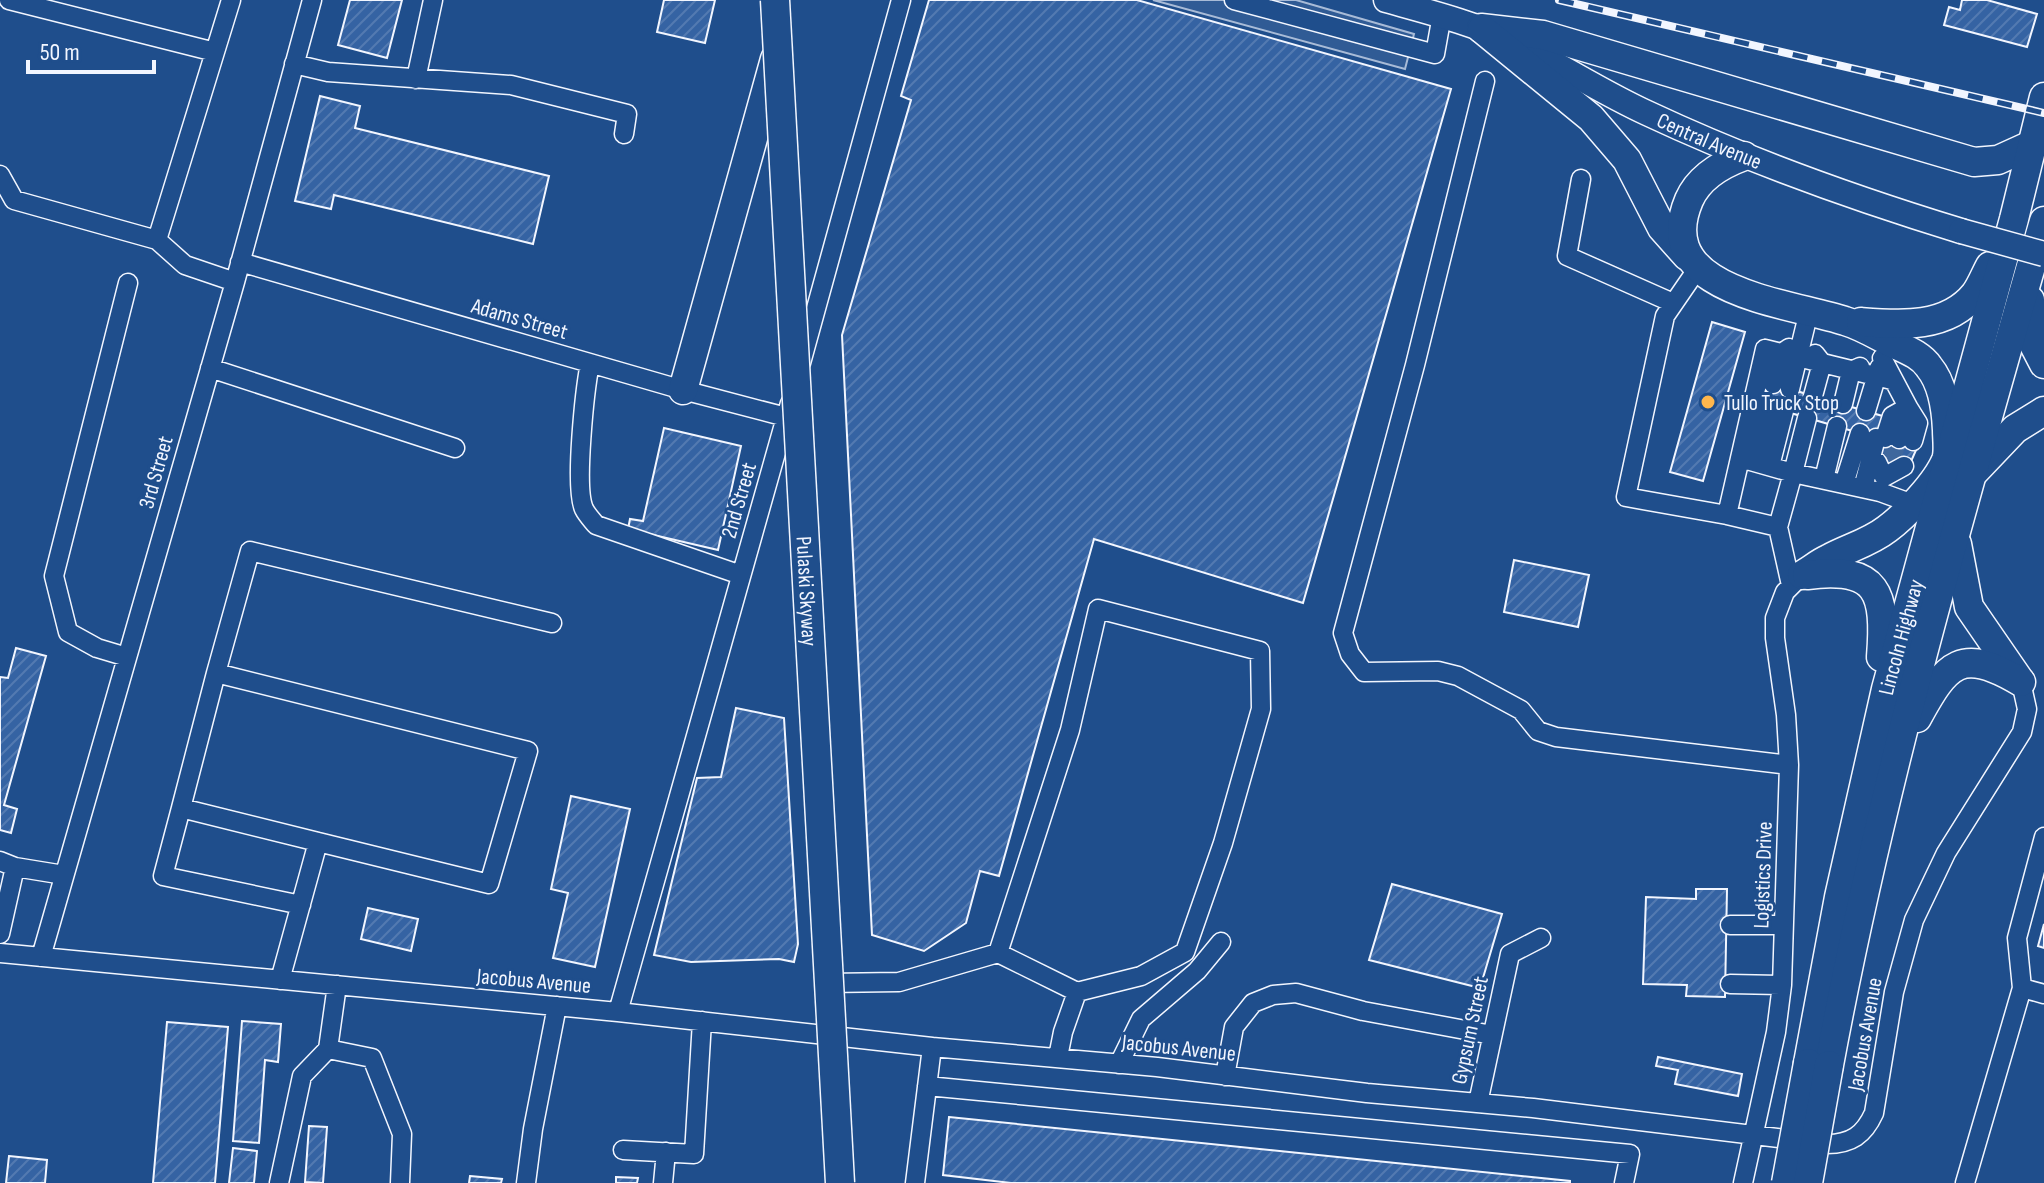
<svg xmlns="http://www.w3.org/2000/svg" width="2044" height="1183" font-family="'Sofia Sans Condensed',sans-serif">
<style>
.pitch{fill:#305b95;stroke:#a8bbd7;stroke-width:2}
.building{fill:url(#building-hatch);stroke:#f2f6ff;stroke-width:2}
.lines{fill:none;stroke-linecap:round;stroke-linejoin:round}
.minor-tunnel{stroke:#3f679d;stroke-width:18;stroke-dasharray:18 9;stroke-linecap:butt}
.minor-casing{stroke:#f2f6ff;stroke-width:21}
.major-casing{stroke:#f2f6ff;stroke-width:27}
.highway-casing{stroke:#f2f6ff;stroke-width:31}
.minor{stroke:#1f4e8c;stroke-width:18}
.major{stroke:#1f4e8c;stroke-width:24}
.highway{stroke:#1f4e8c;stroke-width:28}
.rail-casing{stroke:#f2f6ff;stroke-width:8}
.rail{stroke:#1f4e8c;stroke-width:5;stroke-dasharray:15;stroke-linecap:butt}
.major-bridge-casing{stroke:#f2f6ff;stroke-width:27;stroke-linecap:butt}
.highway-bridge-casing{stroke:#f2f6ff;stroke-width:31;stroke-linecap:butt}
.major-bridge{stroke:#1f4e8c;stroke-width:24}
.highway-bridge{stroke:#1f4e8c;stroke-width:28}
.poi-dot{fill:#ffb74d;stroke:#1f4e8c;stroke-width:3}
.labels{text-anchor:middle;stroke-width:6;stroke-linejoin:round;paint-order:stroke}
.street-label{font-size:22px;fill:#f2f6ff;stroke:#1f4e8c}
.poi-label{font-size:22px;fill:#f2f6ff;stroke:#1f4e8c;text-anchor:start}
</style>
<defs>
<pattern id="building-hatch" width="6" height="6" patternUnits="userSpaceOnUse" patternTransform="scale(2)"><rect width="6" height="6" fill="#3563a3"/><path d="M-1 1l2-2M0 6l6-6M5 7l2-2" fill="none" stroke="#537ab1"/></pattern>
</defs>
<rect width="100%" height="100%" fill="#1f4e8c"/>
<path class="pitch" d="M1153,0h143l118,34 -9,35z"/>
<path class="building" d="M350,0h52l-15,58 -49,-13z
M664,0h51l-10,43 -48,-11z
M929,0h208l314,89 -148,514 -209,-64 -95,337 -19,-5 -14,52 -42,28 -52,-16 -30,-600 69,-235 -10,-4z
M1962,0h25l50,14 -10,33 -83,-22 5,-18 11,3z
M320,96l40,10 -5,22 194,48 -16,68 -199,-49 -3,14 -36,-8z
M1712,322l33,10 -42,149 -33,-9z
M1769,383l117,34 -6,22 -117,-34z
M664,428l77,18 -23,104 -90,-21 2,-10 13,2z
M1883,437l37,4 -11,25 -37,-4z
M1514,560l75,15 -11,52 -74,-15z
M16,648l30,8 -42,149 13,4 -6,24 -11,-3v-153l8,1z
M736,708l48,10 14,226 -4,18 -15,-3 -88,3 -37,-7 43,-177 24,-1z
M571,796l59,13 -35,158 -42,-9 15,-65 -17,-4z
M1392,884l110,30 -22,74 -111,-28z
M1696,889h31l-2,108 -39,-1 1,-11 -44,-1 3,-87 50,2z
M368,908l50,11 -7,32 -50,-12z
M2044,924v24l-6,-2z
M242,1021l39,3 -3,38 -13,-2 -6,83 -26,-2z
M167,1022l61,5 -13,156h-62z
M1658,1057l84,17 -4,22 -63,-12 3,-14 -22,-4z
M949,1117l621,64v2h-559l-68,-8z
M309,1126l18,1 -4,56 -18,-1z
M233,1148l24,3 -3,32h-25z
M9,1156l38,4 -2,23h-39z
M470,1176l32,3 -1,4h-32z
M616,1177l22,1 -1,5h-21z"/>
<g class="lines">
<path class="minor-tunnel" d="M1889,464l10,-25"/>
<g class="minor-casing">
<path id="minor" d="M9,0l206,52
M1234,0l201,54 7,-39
M294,64l34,8 183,13 116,29 -3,20
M416,79l17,-79
M1485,81l-70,284 -72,268 7,21 14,18 74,-1 20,5 63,34 17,21 18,6 233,28
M0,175l14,25 143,40 28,25 50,17
M1581,179l-14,77 106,47
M157,240l74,-240
M240,262l443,128 103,27
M1698,268l-33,48 -39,181 101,18 51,12 15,-54 87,19 33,12
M1765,349l127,31
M1882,358l26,49 -9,32
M590,363c-5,26 -16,124 -6,146 3,6 8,11 12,16l145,50
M801,363l100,-363
M210,368l245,80
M1773,384l9,-31 7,-5
M1790,389l19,-78
M1813,396l9,-33 -7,-9
M1843,404l8,-33 9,-4
M1866,411l13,-43
M1885,438l7,-22 16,-9 10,16 -5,18
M1740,458l53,15 14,-55
M1753,461l15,-55
M1877,462l7,15 20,-11
M1770,466l14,-55
M1824,479l13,-53
M1844,484l16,-51
M1863,488l13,-50
M1727,515l38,-166
M1778,527l13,58
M127,657l-30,-9 -29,-16 -14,-56 74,-293
M216,673l34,-122 302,72
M181,808l-18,68 138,29
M0,861l15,6 49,8
M1730,925h54
M0,934l15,-67
M0,953l618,59 314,35 225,20 210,26 166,15 294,36c24,0 37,-9 47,-31l20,-121 20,-72 32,-67 76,-121 5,-23 -6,-27
M41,957l194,-675 77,-282
M280,980l38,-138 -137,-34 35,-135 312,78 -39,133 -171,-42
M826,983l73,-1 99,-29
M1730,984l52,1
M2022,988l-5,-50 27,-101
M618,1012l172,-609
M328,1049l44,9 30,76 -2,49
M1058,1057l5,-25 14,-40 64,-16 44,-24 38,-109 38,-134 -1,-58 -162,-42 -28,121 -72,223 79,39
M1119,1064l22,-45 56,-48 24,-29
M1225,1076l9,-49 19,-24 20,-8 23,-2 67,18 129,24
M927,1086l703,68 -6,29
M1478,1103l32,-149 31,-16
M623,1150l71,4 8,-133
M279,1183l23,-107 26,-27 9,-64
M526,1183l7,-54 24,-123
M663,1183l3,-31
M915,1183l17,-136
M1743,1183l33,-151 6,-47 7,-220 -3,-50 -11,-77v-20l10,-26 17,-17
M1965,1183l57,-195 22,6"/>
</g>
<g class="major-casing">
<g id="major">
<path id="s1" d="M1386,0c43,12 87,23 127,42 46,22 88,50 134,71 102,48 206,85 314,118"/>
</g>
</g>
<g class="highway-casing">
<g id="highway">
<path d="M1481,28l62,7 431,127 24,-2 33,-15"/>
<path d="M1482,29l109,89 36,42 35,68 25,28"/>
<path d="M1744,156c-22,8 -45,21 -55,44 -39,92 98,102 156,121 17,5 33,15 49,23 13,6 27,11 35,23 14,17 17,41 18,63 0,9 2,22 -1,30 -9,22 -40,55 -59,69 -18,14 -39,19 -59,30 -9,4 -17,11 -26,16"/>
<path d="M2030,300l2,41 12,23"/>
<path d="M1861,322c39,3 86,7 114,-28 6,-8 10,-19 15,-28"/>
<path d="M683,390l92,-331"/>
<path d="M1975,471l40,-42 29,-18"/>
<path d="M1957,544l12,63 51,74"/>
<path d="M1807,575c72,-9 79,18 74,82"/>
<path d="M1917,718c30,-55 44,-72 104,-36"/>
<path id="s2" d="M1808,1063l31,-166 47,-208 128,-470 30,-122"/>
<path d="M1829,1065c53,-286 135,-565 215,-844"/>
</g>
</g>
<use href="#minor" class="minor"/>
<use href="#major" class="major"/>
<use href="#highway" class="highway"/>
<g class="rail-casing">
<path id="rail" d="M1559,0l485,113"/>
</g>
<use href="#rail" class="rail"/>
<g class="major-bridge-casing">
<path id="major-bridge" d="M1961,231l83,23"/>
</g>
<g class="highway-bridge-casing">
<g id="highway-bridge">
<path id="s3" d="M775,0l65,1183"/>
<path d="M1786,1183l22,-120"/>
<path d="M1808,1183l21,-118"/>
</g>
</g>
<use href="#major-bridge" class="major-bridge"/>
<use href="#highway-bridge" class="highway-bridge"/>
</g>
<circle class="poi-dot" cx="1708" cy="402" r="8"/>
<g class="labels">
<g class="street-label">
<text dy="8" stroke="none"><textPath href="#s1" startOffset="354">Central Avenue</textPath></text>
<text transform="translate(520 318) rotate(16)" y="8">Adams Street</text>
<text transform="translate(155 472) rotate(-74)" y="8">3rd Street</text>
<text transform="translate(738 500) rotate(-74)" y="8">2nd Street</text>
<text dy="8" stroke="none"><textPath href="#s3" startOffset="592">Pulaski Skyway</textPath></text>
<text dy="8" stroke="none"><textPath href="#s2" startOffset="436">Lincoln Highway</textPath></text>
<text transform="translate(1762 875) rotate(-88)" y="8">Logistics Drive</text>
<text transform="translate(534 980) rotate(5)" y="8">Jacobus Avenue</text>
<text transform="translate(1469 1030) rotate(-78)" y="8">Gypsum Street</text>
<text transform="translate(1864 1034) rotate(-80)" y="8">Jacobus Avenue</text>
<text transform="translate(1179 1047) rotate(6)" y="8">Jacobus Avenue</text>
</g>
<g class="poi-label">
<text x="1724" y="410">Tullo Truck Stop</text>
</g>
</g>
<path d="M28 60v12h126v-12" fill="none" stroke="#f2f6ff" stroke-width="4"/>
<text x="40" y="60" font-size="24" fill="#f2f6ff" stroke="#1f4e8c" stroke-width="6" paint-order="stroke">50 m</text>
</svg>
